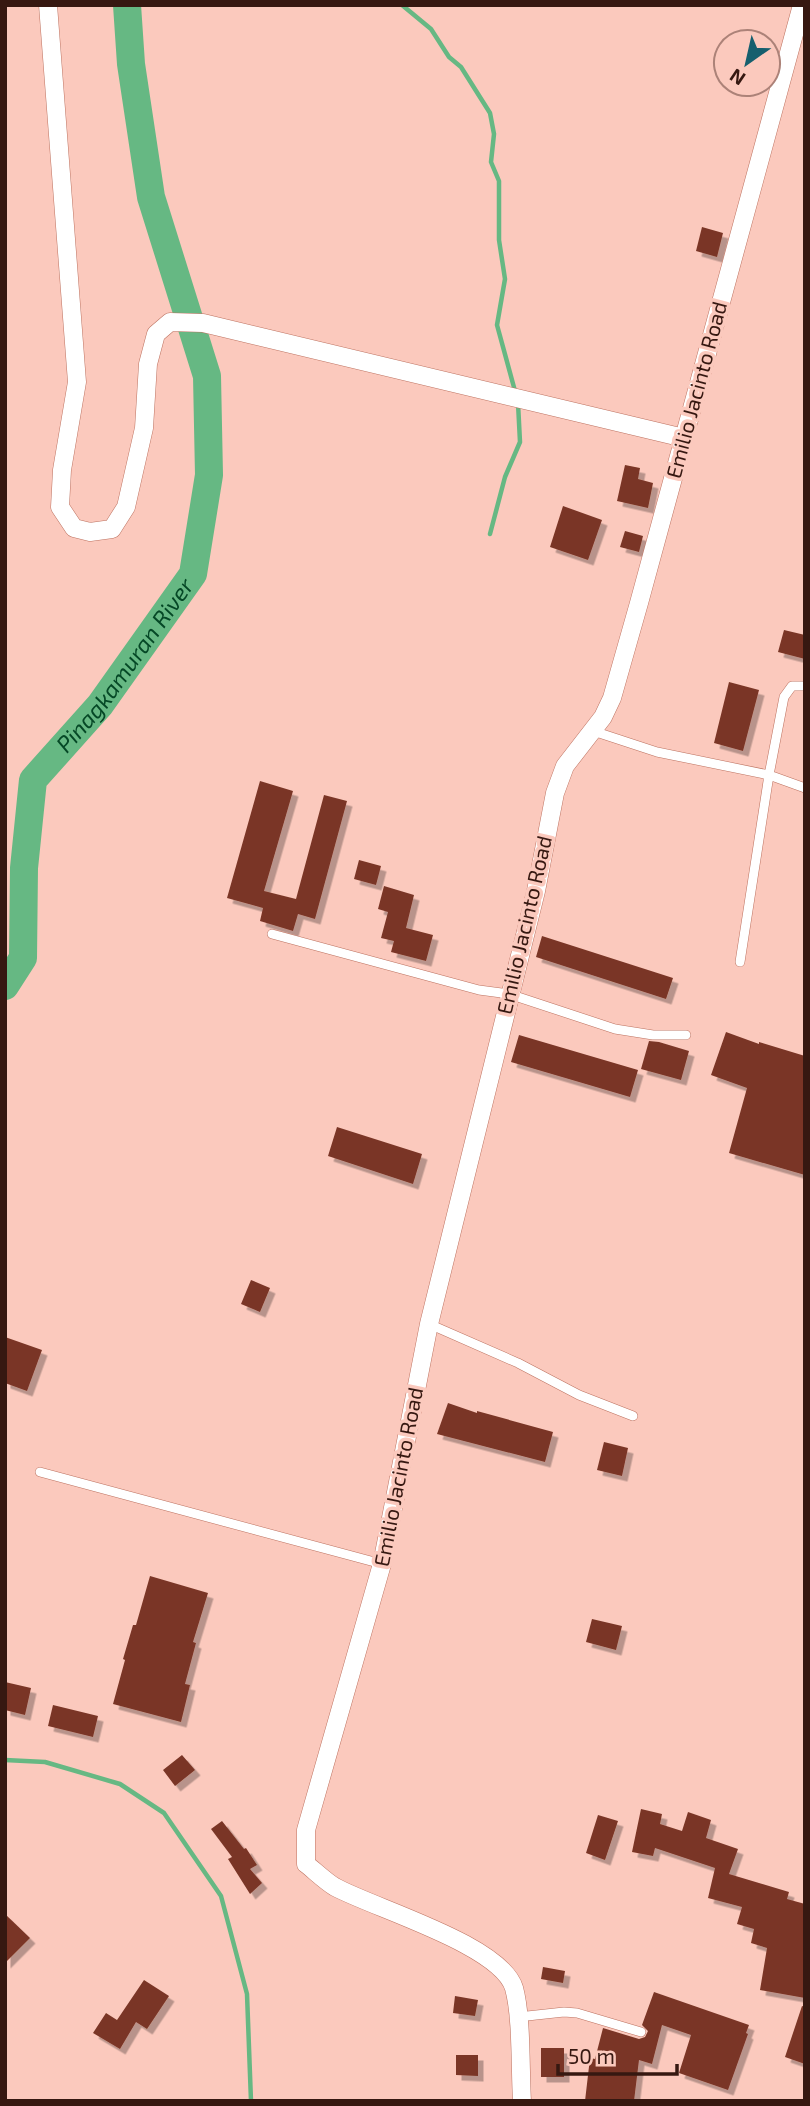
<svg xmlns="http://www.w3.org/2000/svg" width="810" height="2106" font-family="'Exo 2',sans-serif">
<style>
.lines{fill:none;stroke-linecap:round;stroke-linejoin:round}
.stream{stroke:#66b883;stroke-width:4.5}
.river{stroke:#66b883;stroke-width:28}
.building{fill:#7a3626;filter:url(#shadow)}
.lane-casing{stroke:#bd7260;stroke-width:10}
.street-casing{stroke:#bd7260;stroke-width:19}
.lane{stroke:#fff;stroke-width:9}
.street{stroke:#fff;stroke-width:18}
.labels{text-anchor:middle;stroke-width:7;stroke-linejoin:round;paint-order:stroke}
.street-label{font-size:21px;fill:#361811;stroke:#fbc9bd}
.water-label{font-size:23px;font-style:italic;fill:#054826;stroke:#fbc9bd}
</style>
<defs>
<filter id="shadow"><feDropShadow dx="5.5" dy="5.5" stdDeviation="0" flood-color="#0004"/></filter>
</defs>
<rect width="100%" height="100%" fill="#fbc9bd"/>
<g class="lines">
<path class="stream" d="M402,5l29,24 18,28 12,10 29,46 4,21 -3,28 8,19v59l6,39 -8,46 18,66
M490,534l15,-57 15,-35 -2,-39
M5,1760l40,2 75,22 44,29 57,83 26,98 4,107"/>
<path class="river" id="s1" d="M5,986l18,-28 1,-90 9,-88 67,-75 93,-131 16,-99 -2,-99 -56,-179 -20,-133 -4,-59"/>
</g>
<path class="building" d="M702,227l21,6 -6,24 -21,-6z
M625,465l15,3 -2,11 15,4 -5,25 -31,-7z
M563,506l39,14 -14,40 -38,-13z
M625,531l18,5 -4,16 -19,-5z
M784,630l21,5v24l-27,-7z
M729,682l30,8 -16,61 -29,-8z
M260,781l33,10 -29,100 32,8 28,-104 23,6 -32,118 -17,-5 -5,17 -33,-10 3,-13 -36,-10z
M359,860l22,6 -5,19 -22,-6z
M384,886l30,9 -8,33 27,7 -7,26 -35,-9 3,-11 -13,-3 7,-26 -10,-3z
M542,936l131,42 -7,21 -130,-42z
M726,1032l33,12v-2l46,14v119l-76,-22 18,-65 -36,-13z
M519,1035l119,35 -8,27 -119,-35z
M649,1041l10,1 30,9 -8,29 -40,-11z
M337,1127l85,27 -9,30 -85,-28z
M251,1280l19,8 -10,24 -19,-8z
M5,1337l37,13 -15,41 -22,-8z
M448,1403l29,10v-2l76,21 -8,30 -108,-28z
M604,1442l24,6 -6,28 -25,-6z
M150,1576l58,17 -15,49 3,1 -11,41 5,1 -9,37 -68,-18 12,-44 -2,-1 10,-34h3z
M592,1619l30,7 -6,24 -30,-8z
M5,1682l26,6 -6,27 -20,-5z
M53,1705l45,11 -5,21 -45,-11z
M182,1755l13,15 -20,16 -12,-16z
M641,1809l21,5 -2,10 22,7 6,-19 23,8 -5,18 32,11 -9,25 60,18 -2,7 18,5v94l-45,-8 7,-42 -16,-5 3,-14 -17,-5 5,-17 -34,-9 7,-30 -60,-20 -2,8 -21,-4z
M598,1815l20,6 -13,39 -19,-7z
M222,1821l22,28 2,-1 11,17 -7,4 12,14 -12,11 -22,-35 4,-2 -21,-28z
M5,1914l25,24 -25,25z
M543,1967l22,4 -2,12 -22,-4z
M144,1980l25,16 -22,33 -11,-7 -16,27 -27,-16 13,-20 11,7z
M654,1992l95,33 -3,8 2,1 -20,56 -49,-17 12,-38 -29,-10 -10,39 -13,-4 -5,41h-49l5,-43 5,1 8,-31 36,11 6,-2 3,-6 -6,-6z
M455,1996l23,4 -3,16 -22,-3z
M802,2006l3,1v57l-20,-7z
M541,2048h23v29h-23z
M456,2055h22v21l-22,-1z"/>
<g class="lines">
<g class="lane-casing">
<path id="lane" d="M593,731l64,21 112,23 36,13
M272,934l207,56 30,4 106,35 38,6h33
M740,962l29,-187 15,-78 8,-11h13
M429,1324l89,39 61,32 54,21
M40,1472l342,92
M518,2017l46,-5 13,1 64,19"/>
</g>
<g class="street-casing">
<path id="street" d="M48,5l29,377 -15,88 -2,37 14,21 16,4 22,-3 14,-22 18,-79 4,-64 8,-30 14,-12 33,1 481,115
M522,2101c-2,-32 0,-84 -8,-113 -13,-43 -138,-79 -179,-101 -10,-6 -20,-16 -29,-23v-34l76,-266 47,-240 107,-433 19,-98 10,-27 38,-49 9,-19 27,-95 163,-598"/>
</g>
<use href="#lane" class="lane"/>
<use href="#street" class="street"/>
</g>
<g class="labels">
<g class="street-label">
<text transform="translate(697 390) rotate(-75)" y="7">Emilio Jacinto Road</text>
<text transform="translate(525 925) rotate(-77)" y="7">Emilio Jacinto Road</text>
<text transform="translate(399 1477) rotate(-79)" y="7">Emilio Jacinto Road</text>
</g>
<g class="water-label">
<text dy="8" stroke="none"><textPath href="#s1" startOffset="359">Pinagkamuran River</textPath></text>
</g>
</g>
<rect width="810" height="2106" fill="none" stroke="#361811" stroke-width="14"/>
<g transform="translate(747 63) rotate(214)"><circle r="33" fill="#fbc9bd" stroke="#ac8278" stroke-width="2"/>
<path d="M0-5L12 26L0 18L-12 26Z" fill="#165f6e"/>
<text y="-10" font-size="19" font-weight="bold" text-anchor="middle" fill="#361811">N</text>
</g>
<path d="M558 2064v10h119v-10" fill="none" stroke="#361811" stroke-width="3.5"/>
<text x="568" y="2064" font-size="21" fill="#361811" stroke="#fbc9bd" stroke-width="5" paint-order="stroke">50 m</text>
</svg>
